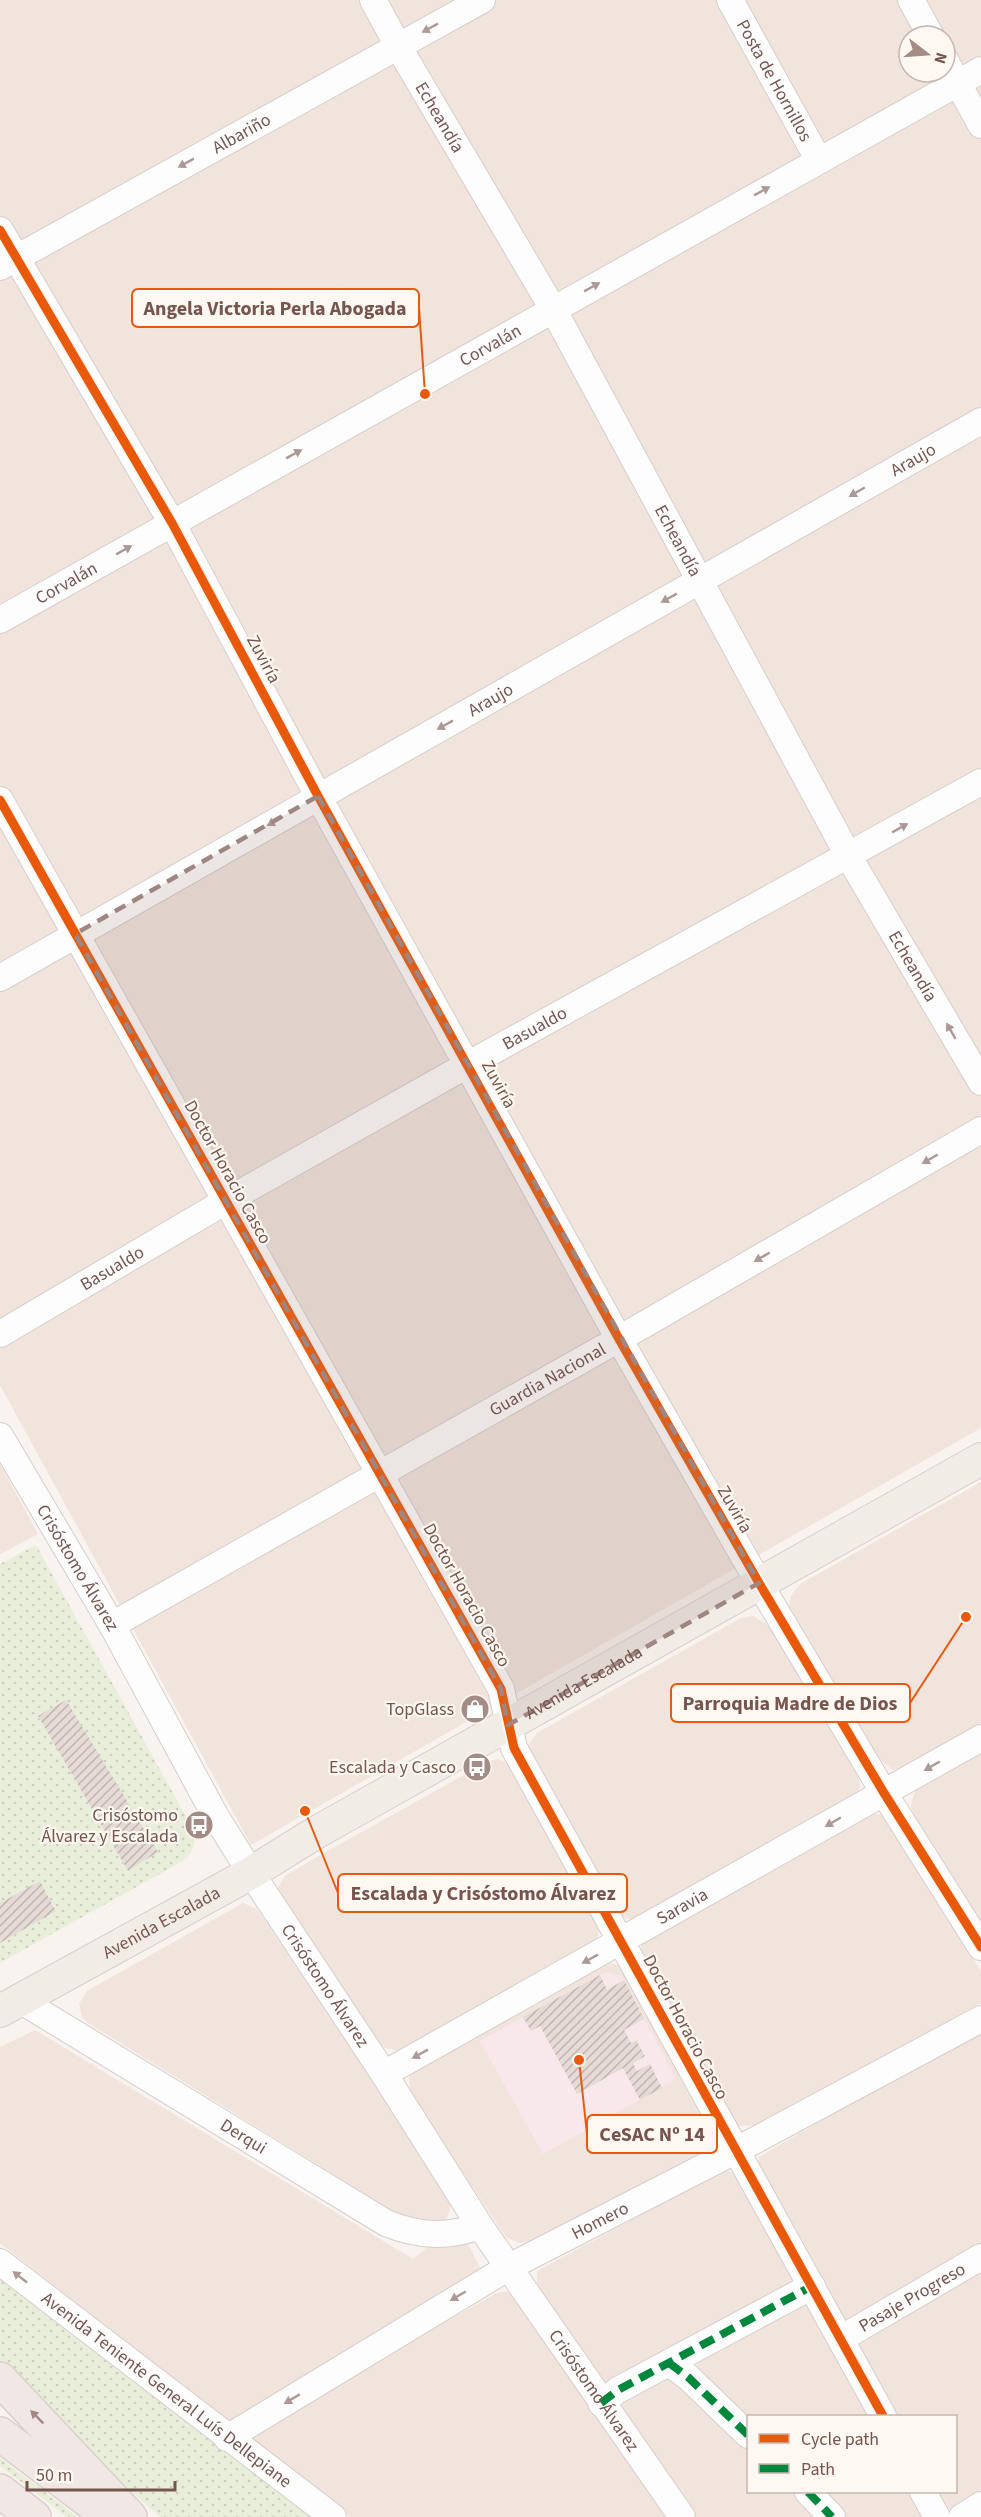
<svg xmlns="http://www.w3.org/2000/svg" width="981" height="2517" font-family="'Source Sans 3',sans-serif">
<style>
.residential{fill:#f0e4dd;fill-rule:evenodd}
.medical{fill:#f9e8eb}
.grass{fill:url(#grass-dots);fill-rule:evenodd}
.building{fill:url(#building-hatch)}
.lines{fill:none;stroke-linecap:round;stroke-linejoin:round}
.minor-casing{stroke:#d7cecb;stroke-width:28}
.major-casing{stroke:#d9cfcc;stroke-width:34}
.highway-casing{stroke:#d9cfcc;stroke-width:36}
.minor{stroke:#fefdfd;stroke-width:26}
.major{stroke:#f2ece7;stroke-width:32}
.highway{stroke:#f1e8e6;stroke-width:33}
.quiet{stroke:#00873e;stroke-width:8;stroke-dasharray:15 8;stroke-linecap:butt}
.cycleway-casing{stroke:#fef7f2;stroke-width:13}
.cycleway{stroke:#e8590c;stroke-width:9}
.oneway{fill:#ac9895}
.oneway2{fill:#a18884}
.marked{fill:#9f8681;fill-opacity:0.2;stroke:#9f8681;stroke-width:4.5;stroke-dasharray:12 8;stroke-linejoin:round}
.labels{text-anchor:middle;stroke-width:4.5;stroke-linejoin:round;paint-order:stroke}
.street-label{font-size:18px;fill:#76554f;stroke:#fef7f2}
.poi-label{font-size:18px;fill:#76554f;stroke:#fef7f2;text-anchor:end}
.leader{fill:none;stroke:#e8590c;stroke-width:2}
.callout-dot{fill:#e8590c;stroke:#fef7f2;stroke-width:2}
.callout{fill:#fef7f2;stroke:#e8590c;stroke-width:2}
.callout-label{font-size:20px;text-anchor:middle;font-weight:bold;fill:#76554f}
</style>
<defs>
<pattern id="grass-dots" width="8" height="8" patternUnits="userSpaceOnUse" patternTransform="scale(1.5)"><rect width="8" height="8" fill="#e9eedb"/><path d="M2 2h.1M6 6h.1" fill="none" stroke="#cbcebe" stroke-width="1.8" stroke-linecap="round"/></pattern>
<pattern id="building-hatch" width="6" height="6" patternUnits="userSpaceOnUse" patternTransform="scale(1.5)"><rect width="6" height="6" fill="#e5dad6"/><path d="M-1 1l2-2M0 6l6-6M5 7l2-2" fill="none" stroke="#beb4b0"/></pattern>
</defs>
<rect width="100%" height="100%" fill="#f8f3ef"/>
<path class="residential" d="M0,0h981v1428l-730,417 -251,-460zM909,36h36v36h-36z
M0,1464l38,70 -38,20z
M981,1482v246l-80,42h-8l-14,-11 -88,-143 -2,-9 2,-11 9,-12z
M753,1616l18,11 88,146 1,13 -3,8 -224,126 -12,-3 -93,-166v-6l9,-12 204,-115z
M981,1748v176l-68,-109 -2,-11 5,-16z
M498,1759l12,5 90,161 -3,16 -194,110 -16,-2 -11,-8 -99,-149 1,-5 7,-11 23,-14 181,-101z
M870,1813l11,2 9,8 91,148v32l-225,122 -18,1 -4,-2 -94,-167 2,-12 2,-4z
M243,1903l14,6 190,282 4,12 -3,13 -5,6 -27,3 -328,-202 -6,-6 -3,-13 8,-13z
M610,1963l10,2 91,164v15l-7,8 -164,88 -21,3 -13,-6 -96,-143 -1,-17 6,-8 188,-105z
M35,2030l378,229 16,-13 38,-4 14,27 -248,151h-8l-225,-177v-196z
M981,2034v216l-137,74 -86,-156 1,-11 108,-63z
M728,2171l10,4 61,108 -190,100 -7,-1 -65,-97v-14l182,-98z
M981,2262v232l-25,16h-6l-14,-18h20v-76h-61l-41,-72z
M510,2291l4,2 160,224h-323l-98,-75v-7l108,-66 136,-76z
M806,2297l67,119h-125v9l-28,-27 -27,-38z
M664,2373l84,77v42h54l23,25h-134l-76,-113z
M818,2492h98l11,25h-85z"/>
<path class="medical" d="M605,1972l16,4 55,103 -133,75 -63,-113z"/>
<path class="grass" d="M36,1545l158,286c1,15 0,21 -11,30l-183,102v-20l56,-33 -16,-29 -40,22v-339zM38,1716l120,136 -30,19z
M0,2280l312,237h-152l-68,-60 -92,-94z
M0,2458l78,59h-11l-67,-51z"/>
<path class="building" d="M66,1700l92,152 -30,19 -90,-155z
M40,1881l16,30 -56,32v-40z
M600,1975l7,15 17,-10 20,39 -20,11 7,13 5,-3 9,16 -12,7 4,8 13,-7 12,24 -22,12 -17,-32 -46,26 -37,-68 -9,5 -8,-14z"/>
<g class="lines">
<g class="minor-casing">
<g id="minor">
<path id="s1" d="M373,0l25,46 155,263 296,548 132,225"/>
<path id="s2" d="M730,0l88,159"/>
<path d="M911,0l20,36"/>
<path d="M945,60l36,65"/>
<path d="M0,230l172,293 146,273 301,543 140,244 125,210 97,154"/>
<path id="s3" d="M0,267l482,-267"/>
<path id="s4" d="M0,620l981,-550"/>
<path d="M0,800l501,889 13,59 369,668"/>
<path id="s5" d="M0,978l981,-557"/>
<path id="s6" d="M0,1334l226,-133 243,-137 512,-282"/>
<path id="s7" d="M0,1436l112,189 104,192 35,56 133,201 96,152 202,291"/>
<path id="s8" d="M112,1625l507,-286 362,-209"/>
<path id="s9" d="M20,2000l366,223c32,13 60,15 94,3"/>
<path id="s10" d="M384,2074l597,-336"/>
<path id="s11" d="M0,2262l333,255"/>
<path id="s12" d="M842,2338l139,-81"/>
<path d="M669,2363l19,14 60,58"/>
<path d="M601,2403l17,-13 194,-104"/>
<path id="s13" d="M227,2438l282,-171 226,-116 246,-132"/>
<path d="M808,2492l24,25"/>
<path d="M923,2492l14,25"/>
<path d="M962,2517l19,-12"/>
</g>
</g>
<g class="major-casing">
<g id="major">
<path id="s14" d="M0,2011l251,-138 66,-41 664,-373"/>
</g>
</g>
<g class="highway-casing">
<path id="highway" d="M0,2379l130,138
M0,2434l110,83
M0,2491l34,26"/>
</g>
<use href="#minor" class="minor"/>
<use href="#major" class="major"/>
<use href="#highway" class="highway"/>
<path class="quiet" d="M669,2363l19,14 60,58
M601,2403l17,-13 194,-104
M808,2492l24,25"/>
<g class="cycleway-casing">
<path id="cycleway" d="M0,230l172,293 146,273 301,543 140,244 125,210 97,154
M0,800l501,889 13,59 369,668"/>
</g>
<use href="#cycleway" class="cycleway"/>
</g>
<defs><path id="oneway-solid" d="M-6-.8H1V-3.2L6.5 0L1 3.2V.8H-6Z" transform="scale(1.5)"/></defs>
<g class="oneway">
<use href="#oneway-solid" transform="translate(430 28) rotate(151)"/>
<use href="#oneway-solid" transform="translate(186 163) rotate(151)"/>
<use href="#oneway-solid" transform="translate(762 191) rotate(-29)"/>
<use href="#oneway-solid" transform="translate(592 287) rotate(-29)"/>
<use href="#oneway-solid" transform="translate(294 454) rotate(-29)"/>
<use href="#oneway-solid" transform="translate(857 492) rotate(150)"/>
<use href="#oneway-solid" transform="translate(124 550) rotate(-29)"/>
<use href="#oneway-solid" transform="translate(669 598) rotate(151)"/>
<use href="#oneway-solid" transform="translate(445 725) rotate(151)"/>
<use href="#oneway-solid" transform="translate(275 821) rotate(150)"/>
<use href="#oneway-solid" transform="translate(900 828) rotate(-29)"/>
<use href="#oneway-solid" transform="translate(951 1031) rotate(-120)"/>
<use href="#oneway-solid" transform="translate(930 1159) rotate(150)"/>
<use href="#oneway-solid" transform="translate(762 1257) rotate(150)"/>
<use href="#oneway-solid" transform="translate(932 1766) rotate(150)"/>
<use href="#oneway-solid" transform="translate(833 1822) rotate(150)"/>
<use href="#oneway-solid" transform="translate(590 1959) rotate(151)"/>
<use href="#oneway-solid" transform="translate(420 2054) rotate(151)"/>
<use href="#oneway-solid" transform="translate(20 2277) rotate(-142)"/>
<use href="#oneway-solid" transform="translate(458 2296) rotate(150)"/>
<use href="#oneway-solid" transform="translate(292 2399) rotate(149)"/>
</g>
<use class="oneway2" href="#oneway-solid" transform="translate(37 2417) rotate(-135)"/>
<path class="marked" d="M318,796l441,787 -251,142 -7,-36 -426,-755z"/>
<defs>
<g id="shop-disc" transform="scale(1.5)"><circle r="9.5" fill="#a48c87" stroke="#fef7f2"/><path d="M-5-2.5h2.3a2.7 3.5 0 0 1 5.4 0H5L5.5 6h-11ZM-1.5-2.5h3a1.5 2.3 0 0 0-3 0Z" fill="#fff"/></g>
<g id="bus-disc" transform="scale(1.5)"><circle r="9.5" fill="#a48c87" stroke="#fef7f2"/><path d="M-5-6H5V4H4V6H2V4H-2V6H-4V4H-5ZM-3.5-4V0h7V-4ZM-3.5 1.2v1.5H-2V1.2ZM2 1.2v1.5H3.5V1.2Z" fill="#fff"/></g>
</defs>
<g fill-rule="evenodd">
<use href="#shop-disc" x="475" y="1709"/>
<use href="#bus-disc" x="477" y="1767"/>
<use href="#bus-disc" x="199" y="1825"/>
</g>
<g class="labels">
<g class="street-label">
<text dy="6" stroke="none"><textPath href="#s2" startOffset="92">Posta de Hornillos</textPath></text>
<text dy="6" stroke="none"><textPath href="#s1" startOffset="135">Echeandía</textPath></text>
<text dy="6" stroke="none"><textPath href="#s3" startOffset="276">Albariño</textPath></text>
<text dy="6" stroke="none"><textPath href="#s4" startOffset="562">Corvalán</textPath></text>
<text dy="6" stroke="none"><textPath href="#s5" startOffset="1050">Araujo</textPath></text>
<text dy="6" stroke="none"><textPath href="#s1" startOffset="621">Echeandía</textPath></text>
<text dy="6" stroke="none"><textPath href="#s4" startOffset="76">Corvalán</textPath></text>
<text transform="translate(264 659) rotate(62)" y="6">Zuviría</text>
<text dy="6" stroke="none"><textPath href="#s5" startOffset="564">Araujo</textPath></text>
<text dy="6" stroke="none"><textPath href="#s1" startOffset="1107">Echeandía</textPath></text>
<text dy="6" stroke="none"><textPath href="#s6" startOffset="616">Basualdo</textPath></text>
<text transform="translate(499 1084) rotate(61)" y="6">Zuviría</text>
<text transform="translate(228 1172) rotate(61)" y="6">Doctor Horacio Casco</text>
<text dy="6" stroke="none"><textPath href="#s6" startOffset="130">Basualdo</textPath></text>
<text dy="6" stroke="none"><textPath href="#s8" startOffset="500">Guardia Nacional</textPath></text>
<text transform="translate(735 1509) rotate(60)" y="6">Zuviría</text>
<text dy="6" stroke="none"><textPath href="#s7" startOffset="153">Crisóstomo Álvarez</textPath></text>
<text transform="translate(467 1595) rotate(61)" y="6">Doctor Horacio Casco</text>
<text dy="6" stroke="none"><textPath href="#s14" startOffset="670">Avenida Escalada</textPath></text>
<text dy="6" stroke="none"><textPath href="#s10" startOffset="342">Saravia</textPath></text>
<text dy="6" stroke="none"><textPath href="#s14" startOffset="184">Avenida Escalada</textPath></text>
<text dy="6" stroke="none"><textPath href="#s7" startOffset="639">Crisóstomo Álvarez</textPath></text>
<text transform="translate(686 2027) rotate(62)" y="6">Doctor Horacio Casco</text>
<text dy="6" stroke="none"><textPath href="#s9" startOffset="262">Derqui</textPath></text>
<text dy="6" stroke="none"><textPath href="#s13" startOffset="432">Homero</textPath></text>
<text dy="6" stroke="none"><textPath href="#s12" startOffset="81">Pasaje Progreso</textPath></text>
<text dy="6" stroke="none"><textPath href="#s11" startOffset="210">Avenida Teniente General Luís Dellepiane</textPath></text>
<text dy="6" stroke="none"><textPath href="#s7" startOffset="1125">Crisóstomo Álvarez</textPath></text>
</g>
<g class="poi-label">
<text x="454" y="1715">TopGlass</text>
<text x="456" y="1773">Escalada y Casco</text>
<text x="178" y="1821">Crisóstomo<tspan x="178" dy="21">Álvarez y Escalada</tspan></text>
</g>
</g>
<path class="leader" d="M425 394L419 308M966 1617L910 1703M305 1811L338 1893M579 2060L587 2134"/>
<g class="callout-dot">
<circle cx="425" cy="394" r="6"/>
<circle cx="966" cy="1617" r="6"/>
<circle cx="305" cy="1811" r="6"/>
<circle cx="579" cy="2060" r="6"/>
</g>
<g class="callout">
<rect x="132" y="289" width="287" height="38" rx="6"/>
<rect x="671" y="1684" width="239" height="38" rx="6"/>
<rect x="338" y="1874" width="289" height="38" rx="6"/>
<rect x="587" y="2115" width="130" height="38" rx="6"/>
</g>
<g class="callout-label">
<text x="275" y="315">Angela Victoria Perla Abogada</text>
<text x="790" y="1710">Parroquia Madre de Dios</text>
<text x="483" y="1900">Escalada y Crisóstomo Álvarez</text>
<text x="652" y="2141">CeSAC Nº 14</text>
</g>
<rect x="747" y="2415" width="210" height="78" fill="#fef7f2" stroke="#c8b6b1" stroke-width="1.5"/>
<rect x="759" y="2434" width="30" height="9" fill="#e8590c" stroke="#c8b6b1" stroke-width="1.5"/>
<text x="801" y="2445" font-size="18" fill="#76554f">Cycle path</text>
<rect x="759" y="2464" width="30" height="9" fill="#00873e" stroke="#c8b6b1" stroke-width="1.5"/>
<text x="801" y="2475" font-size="18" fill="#76554f">Path</text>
<g transform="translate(927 54) rotate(107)"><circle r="28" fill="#fef7f2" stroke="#c8b6b1" stroke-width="1.5"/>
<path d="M0-4.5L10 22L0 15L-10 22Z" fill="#a48c87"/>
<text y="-9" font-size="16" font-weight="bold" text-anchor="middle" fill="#76554f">N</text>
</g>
<path d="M27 2481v9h148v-9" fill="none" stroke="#76554f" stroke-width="3"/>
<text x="36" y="2481" font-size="18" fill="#76554f" stroke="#fef7f2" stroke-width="4.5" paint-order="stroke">50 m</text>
</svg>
